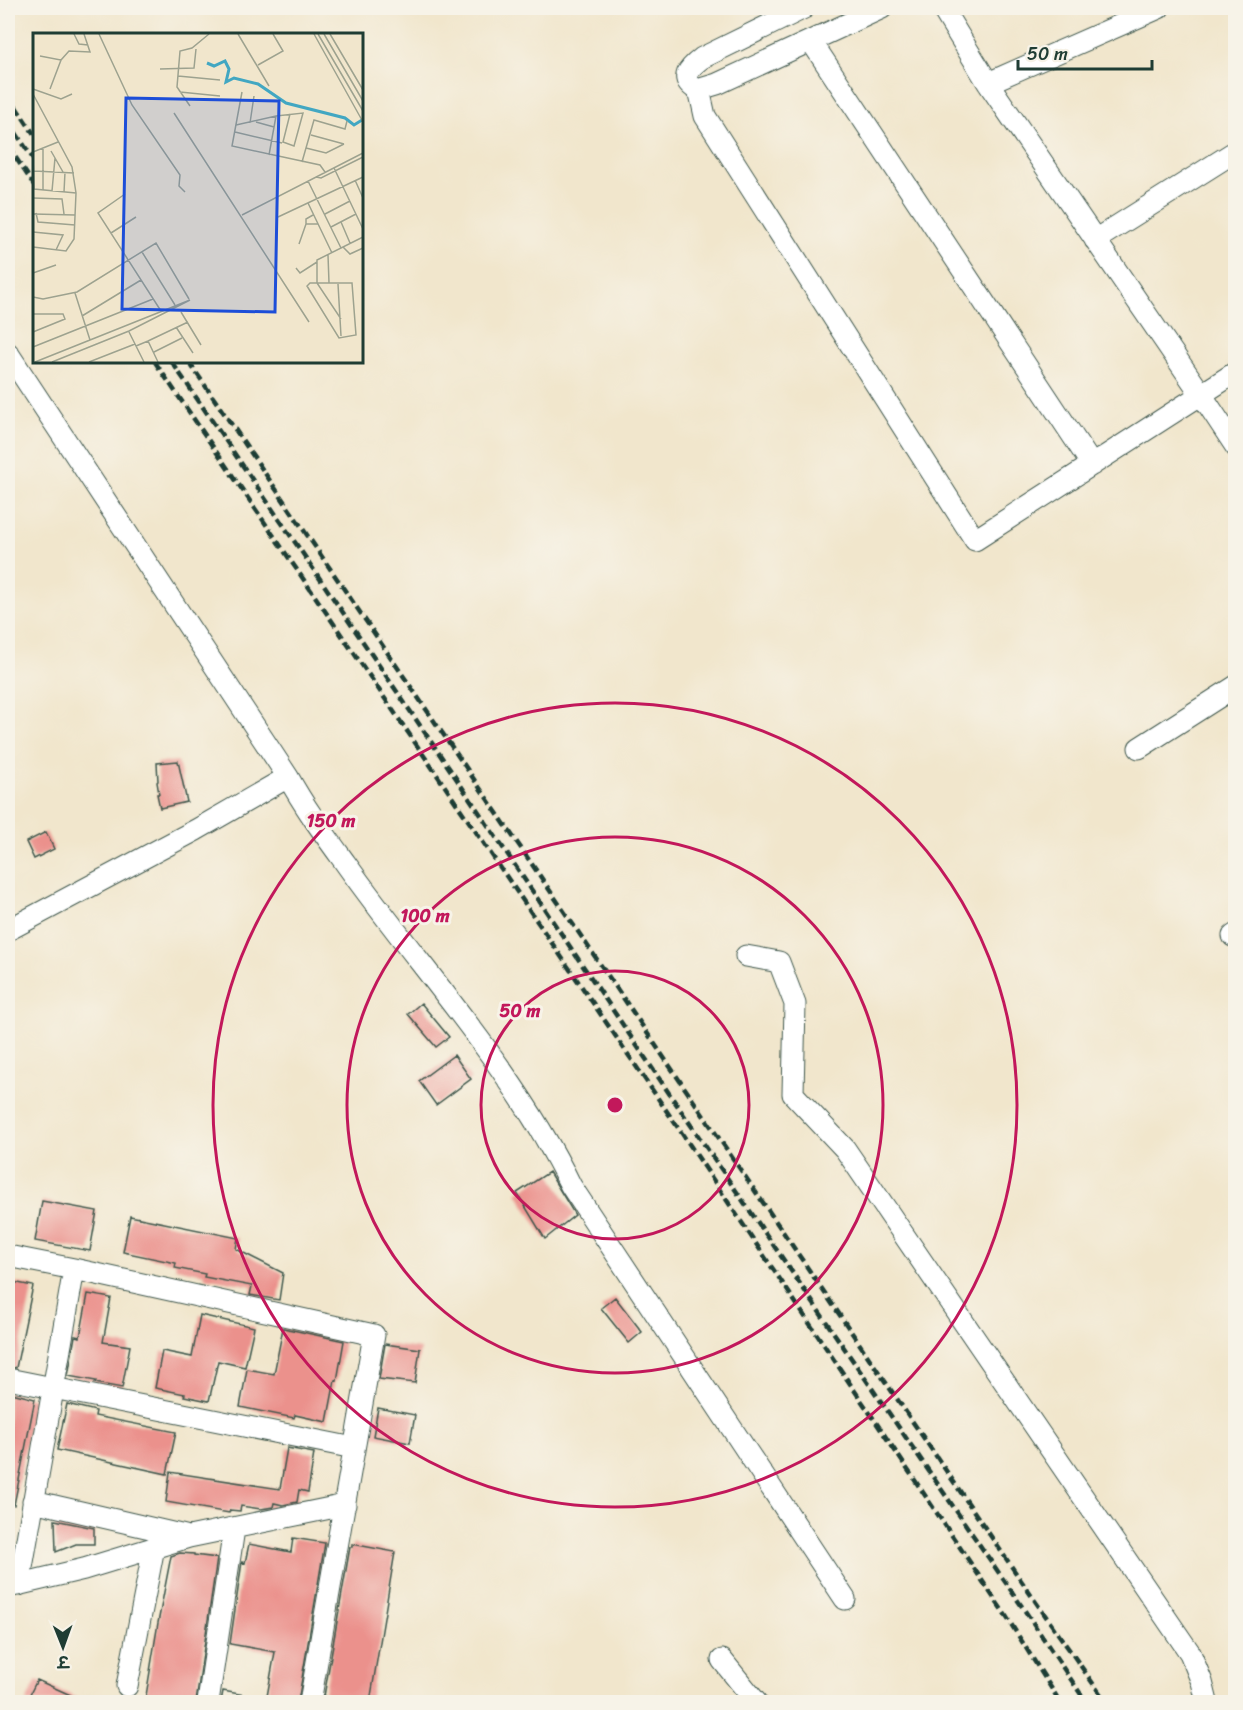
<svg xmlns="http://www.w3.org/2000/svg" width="1243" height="1710" viewBox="0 0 1243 1710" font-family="Sriracha,'Playpen Sans Deva',sans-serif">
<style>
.building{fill:#eb918c}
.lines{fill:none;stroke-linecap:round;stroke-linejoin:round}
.minor-casing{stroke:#3e564b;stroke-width:23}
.minor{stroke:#fff;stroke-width:21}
.rail{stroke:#1f3d34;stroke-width:4.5;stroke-dasharray:9 4.5;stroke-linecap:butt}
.ring{fill:none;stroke:#c2185b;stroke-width:3}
.inset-river{fill:none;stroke:#42a7c2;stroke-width:3}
.inset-road{fill:none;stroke:#9da28f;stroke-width:1.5}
.view{fill:#1d4ed8;fill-opacity:0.15;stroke:#1d4ed8;stroke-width:3}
.inset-edge{fill:none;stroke:#1f3d34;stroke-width:3}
.centre{fill:#c2185b;stroke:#f7f3e8;stroke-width:3}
.ring-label{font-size:18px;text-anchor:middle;font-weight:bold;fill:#c2185b;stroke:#f7f3e8;stroke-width:6;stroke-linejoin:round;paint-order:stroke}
</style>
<rect width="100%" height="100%" fill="#f7f3e8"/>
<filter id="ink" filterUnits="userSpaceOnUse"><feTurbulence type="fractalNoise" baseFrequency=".0167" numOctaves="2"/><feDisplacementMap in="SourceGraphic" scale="12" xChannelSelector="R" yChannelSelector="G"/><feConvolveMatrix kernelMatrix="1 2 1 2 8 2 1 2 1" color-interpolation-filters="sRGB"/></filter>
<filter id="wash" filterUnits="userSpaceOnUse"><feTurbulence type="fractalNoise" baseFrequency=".008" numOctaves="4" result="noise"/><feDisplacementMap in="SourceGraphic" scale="24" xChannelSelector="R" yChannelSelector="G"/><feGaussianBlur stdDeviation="1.35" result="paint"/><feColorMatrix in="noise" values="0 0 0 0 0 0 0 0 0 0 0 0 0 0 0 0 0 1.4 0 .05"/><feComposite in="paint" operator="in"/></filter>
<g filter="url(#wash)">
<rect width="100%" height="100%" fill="#f1e6cc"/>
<g id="blocks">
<path class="building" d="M178,761L187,802L160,808L157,794H159L157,782L158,781L157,763Z
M46,832L54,849L34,859L26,842Z
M421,1003L449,1037L436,1047L408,1014Z
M454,1055L471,1079L436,1105L419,1081Z
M549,1172L575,1215L545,1239L517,1193Z
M42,1201L97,1211L90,1251L35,1241Z
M130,1216L238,1238L236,1249L283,1273L279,1300L250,1295L252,1286L204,1277L205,1274L175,1268L176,1263L123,1252Z
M8,1281L33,1286L16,1368L8,1367Z
M88,1294L111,1298L103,1342L130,1346L122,1388L95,1383L96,1381L68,1376L75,1336L80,1337Z
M615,1297L642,1332L629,1343L601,1308Z
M200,1315L254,1327L245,1367L218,1361L209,1401L184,1396L185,1394L155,1388L162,1351L192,1357Z
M283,1328L344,1341L337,1381L335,1380L327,1422L295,1415L294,1418L240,1407L247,1369L274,1374Z
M385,1344L420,1349L415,1383L379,1379Z
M8,1392L35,1399L14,1505L8,1504Z
M67,1404L96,1411L95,1416L176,1432L167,1474L57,1450Z
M378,1408L415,1415L410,1443L373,1436Z
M287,1448L314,1453L308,1492L299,1490L297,1502L283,1505L274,1503L273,1507L261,1509L241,1506L240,1511L230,1510L229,1513L166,1502L170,1472L280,1489Z
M55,1520L94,1528V1544H76L56,1552Z
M293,1538L325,1543L298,1702H266L275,1652L230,1644L242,1562L245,1563L249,1544L291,1552Z
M352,1544L395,1552L370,1702H323L350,1547H352Z
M180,1553L194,1554V1555L217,1558L196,1702L167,1700V1702H145L158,1623L171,1556Z
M37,1680L86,1702H26Z
M223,1691L245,1695L244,1702H221Z"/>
</g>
</g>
<g filter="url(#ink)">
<use href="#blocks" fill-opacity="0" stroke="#3e564b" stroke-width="1.5"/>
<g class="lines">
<g class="minor-casing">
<path id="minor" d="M804,8L702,58C689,68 678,78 697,90L717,84L882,8
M942,8L988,83L1201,394L1236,447
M811,41L1092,465
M988,83L1159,8
M699,89L705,116L975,540L1236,372
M1095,240L1236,151
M8,353L288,777C305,808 325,835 346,864C422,971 513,1067 571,1186L845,1599
M1139,748L1236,686
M8,930L196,830L288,777
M1233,936L1236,934
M746,956L779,962L795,1004L793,1094L845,1149L1190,1653L1202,1682L1207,1702
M8,1256L74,1269L374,1335L310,1702
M8,1379L354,1448
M33,1501L185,1536
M19,1585L74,1269
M8,1587L84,1569L189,1537L345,1505
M722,1660L756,1702
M127,1686L154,1547
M208,1702L234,1529"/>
</g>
<use href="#minor" class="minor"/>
<path class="rail" d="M8,95L34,134
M8,121L34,160
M8,146L34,185
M155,362L681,1132L1006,1616L1060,1702
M172,362L462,787L675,1102L1021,1605L1086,1702
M189,362L1033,1598L1106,1702"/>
</g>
</g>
<g class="ring">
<circle cx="615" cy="1105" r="134"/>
<circle cx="615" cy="1105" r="268"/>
<circle cx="615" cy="1105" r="402"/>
</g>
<g transform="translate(33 33)">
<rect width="330" height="330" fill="#f1e6cc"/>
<path class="inset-river" d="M174,30L181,33L192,28L196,36L193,49L201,45L225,51L253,70L312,85L321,92L329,87"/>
<path class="inset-road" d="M41,1L46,11L55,12M66,1L99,72L147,142L146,153L152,159M205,1L236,53M281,1L330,89M285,1L330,78M291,1L330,68M297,1L330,57M7,23L28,27L17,56M28,27L36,18L57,19L51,1M225,32L250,18L240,1M127,36L161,35L163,16M145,43L187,47M0,56L28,66L39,61M147,59L187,63M209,59L199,113L287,132L292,139M0,61L39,134L43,160L41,206L33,218L0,214M157,73L144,54L147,18L159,15L176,1M141,80L276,289M223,89L241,94M217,90L221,63M203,92L243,83L270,80L261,113L250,109L257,81M202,99L249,110M278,102L311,111M10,115V158M273,115L293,120L311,111M18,118L30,139M0,119L25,109M0,122L1,156L43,160M236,122L243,83M269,129L281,87L312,96L314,88M301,135L330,196M1,138L41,140M283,144L288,145L330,124M322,147L330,165M275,148L308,215M19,158L22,125M31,159L32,139M92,161L65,180L128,278M0,165L29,166L31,181M275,170L299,220M3,180L5,189L42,192M0,181L42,182M292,181L317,168M209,182L330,120M280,182L273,186V191H285M245,184L330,144M308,189L317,210M298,194L323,181M0,199L30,202L23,217M78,200L103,184M266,211L273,191M310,214L317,221L330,215M109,219L142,272M295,222L296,250M263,235L267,240L284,229M0,240L23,232M277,250H319L323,302L306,305L274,253ZM305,251L308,303M42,260L57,307M0,264L10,266L44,259L123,210L156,266M148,279L168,312M0,281H30L32,286L0,299M49,283L108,247M308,286L284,250V227L330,204M143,294L160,320M96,299L111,329M115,308L155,289M103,313L115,308L125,329M0,314L120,266M121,319L149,305M2,329L157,267L96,298L19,329M56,329L102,311"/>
<path class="view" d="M93,65L246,68L242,279L89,276Z"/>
<rect width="330" height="330" class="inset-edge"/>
</g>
<circle cx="615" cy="1105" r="9" class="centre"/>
<g class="ring-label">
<text x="331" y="827">150 m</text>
<text x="425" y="922">100 m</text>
<text x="520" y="1017">50 m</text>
</g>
<rect width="1243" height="1710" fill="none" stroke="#f7f3e8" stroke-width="30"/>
<g transform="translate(63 1647) rotate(179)" stroke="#f7f3e8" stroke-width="4.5" paint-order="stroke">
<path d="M0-4.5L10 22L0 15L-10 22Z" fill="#1f3d34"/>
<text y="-9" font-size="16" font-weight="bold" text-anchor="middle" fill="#1f3d34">उ</text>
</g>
<path d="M1018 60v9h134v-9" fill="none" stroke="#1f3d34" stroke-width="3"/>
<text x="1027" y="60" font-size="18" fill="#1f3d34" stroke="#f7f3e8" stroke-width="4.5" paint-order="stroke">50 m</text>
</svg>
